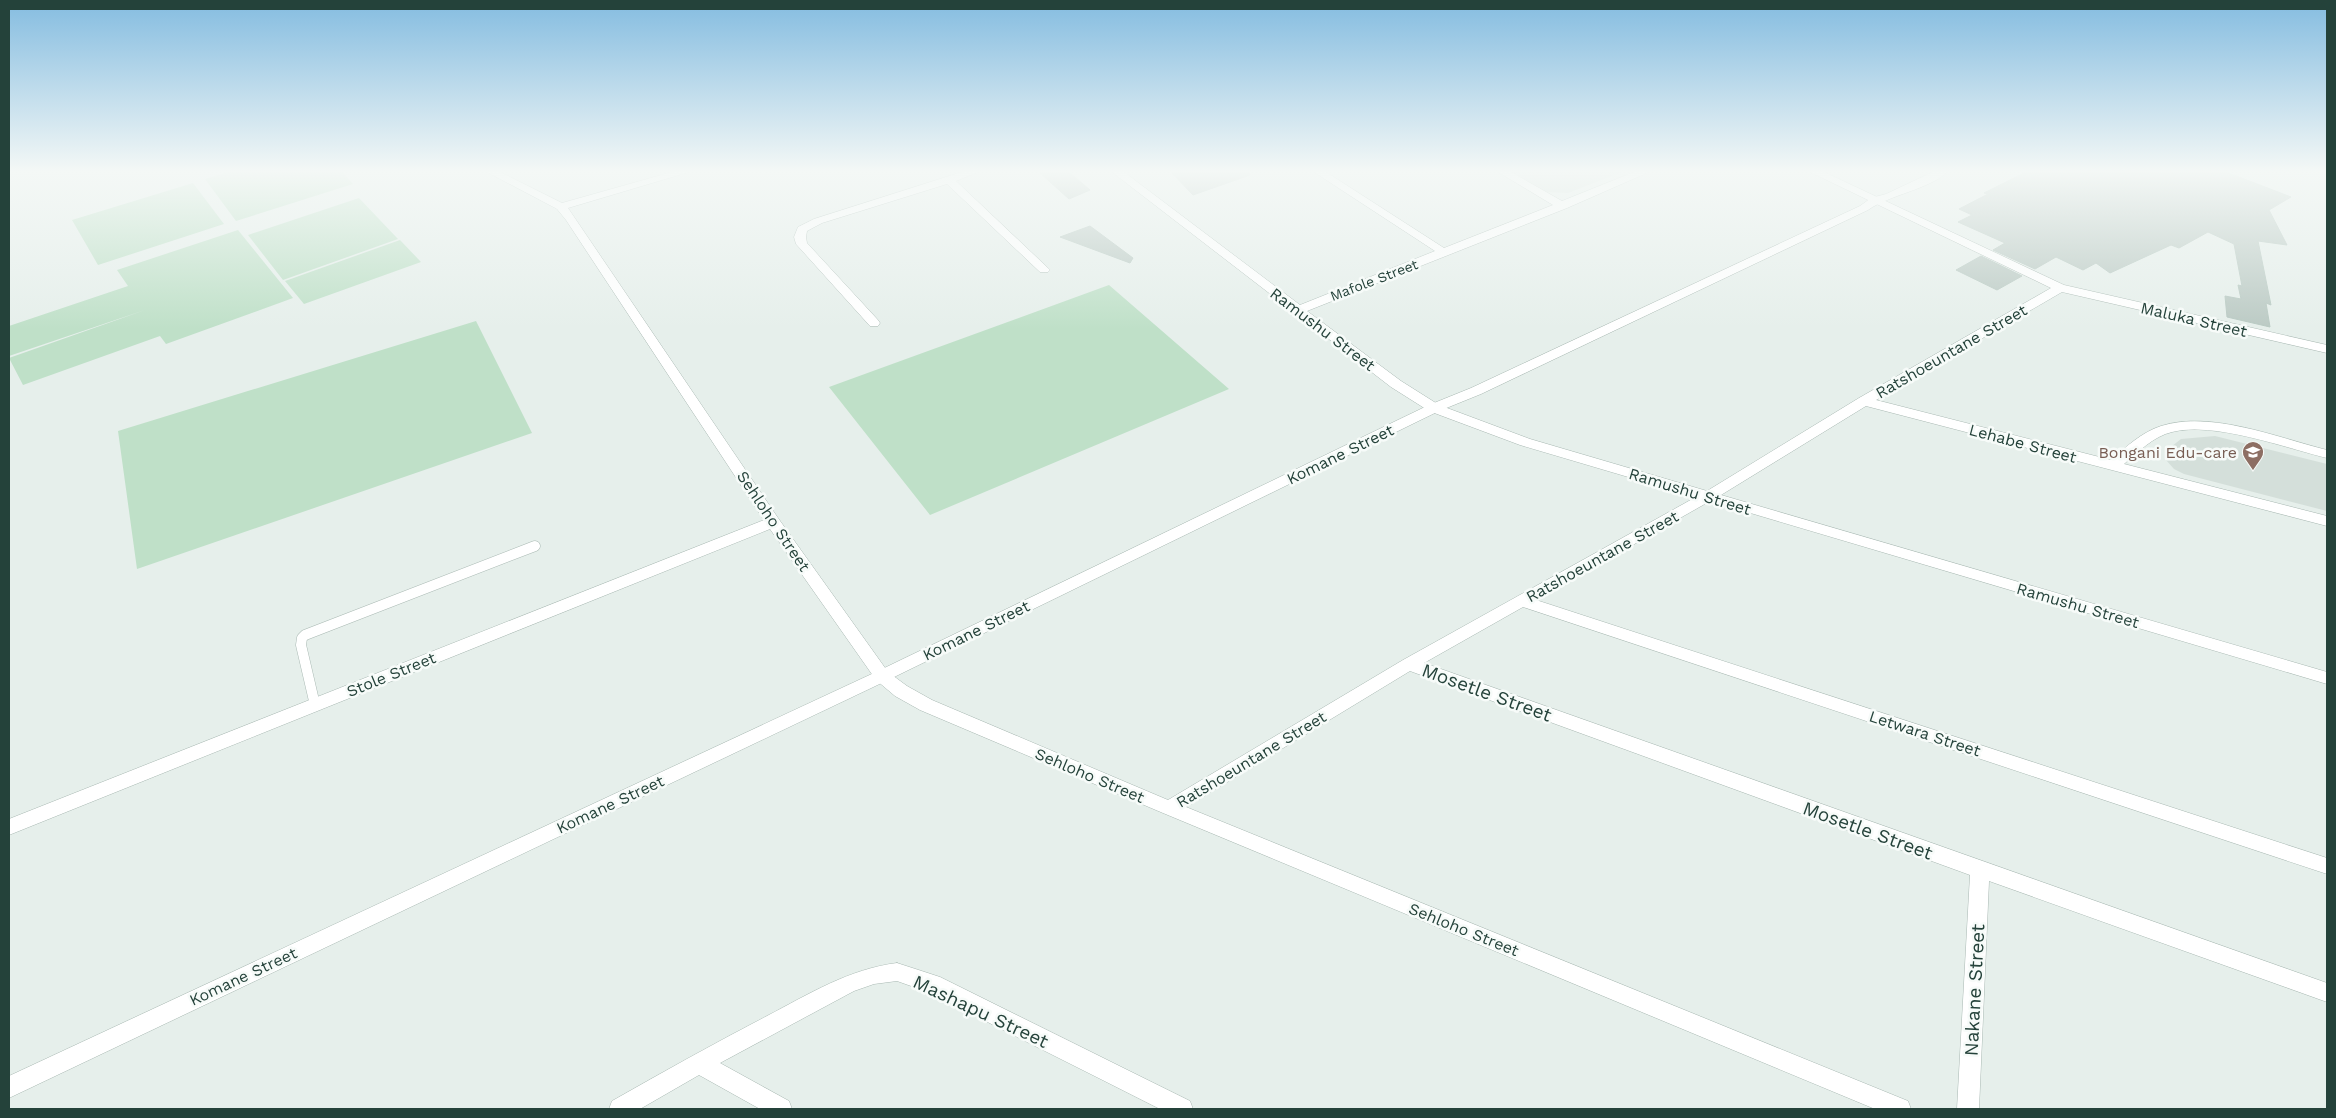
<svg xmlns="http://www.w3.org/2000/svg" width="2336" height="1118" viewBox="0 0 2336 1118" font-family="'Work Sans',sans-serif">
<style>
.built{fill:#d4dfda}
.green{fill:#bfe0c8}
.building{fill:#bbcac4;stroke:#b8c9c2}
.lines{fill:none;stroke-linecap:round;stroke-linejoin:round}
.service-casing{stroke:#a8b8b2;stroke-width:11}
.minor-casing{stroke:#a8b8b2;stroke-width:1}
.tertiary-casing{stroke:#a8b8b2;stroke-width:1}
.service{stroke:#fff;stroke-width:10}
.minor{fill:#fff;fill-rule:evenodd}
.tertiary{fill:#fff;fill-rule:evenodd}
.labels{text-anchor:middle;stroke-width:5;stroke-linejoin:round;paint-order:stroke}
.far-street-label{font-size:14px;fill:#24423a;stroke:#f7fbf9}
.street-label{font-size:16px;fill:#24423a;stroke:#f7fbf9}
.education-label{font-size:16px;fill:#785e54;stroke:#f7fbf9;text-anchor:end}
.near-street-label{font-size:19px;fill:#24423a;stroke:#f7fbf9}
</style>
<rect width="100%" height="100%" fill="#e6efeb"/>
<path class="built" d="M1512,172H1622L1568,193L1547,192Z
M2215,436L2327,464V511L2184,474L2174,469L2166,460L2167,450L2181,439Z"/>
<path class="green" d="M228,172H342L353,184L236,221L205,179Z
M193,183L224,224L98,265L72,220Z
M359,198L398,239L283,280L248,235Z
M238,230L293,298L166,344L160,336L23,385L9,358L145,310L9,356V326L128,286L117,270Z
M400,240L421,262L304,304L285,281Z
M1109,285L1229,389L930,515L829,387Z
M476,321L532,433L137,569L118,431Z"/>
<path class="building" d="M1039,172H1069L1090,190L1069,199Z
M1171,172H1249L1250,175L1193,195Z
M2026,172H2226L2291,197L2269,210L2287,245L2258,241L2271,305L2266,303L2270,327L2227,317L2225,296L2241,299L2238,285L2242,286L2234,244L2208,232L2179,248L2171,245L2110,273L2096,263L2083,270L2056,257L2035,269L1993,250L2005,243L1958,222L1972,215L1959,209L1988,194L1984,193Z
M1090,226L1133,258L1130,263L1060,237Z
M1981,256L2022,276L1997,290L1956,270Z"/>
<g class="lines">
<g class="service-casing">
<path id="service" d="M315,705L301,645L302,638L305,635L535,546"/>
</g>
<g class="minor-casing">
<path id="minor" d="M487,172H500L562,203L672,172H689L568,208L778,518L888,672L907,686L932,700L1168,800L1403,660L1696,497L1520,445L1429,411L1391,387L1112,172H1124L1300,305L1435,251L1314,172H1326L1444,248L1553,205L1498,172H1511L1562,201L1634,172H1649L1567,208L1307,311L1401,381L1439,405L1530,439L1707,491L1859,398L2051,288L1810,172H1824L2064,285L2327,345V353L2062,292L1876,400L2111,460C2126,447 2142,432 2161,426C2210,410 2279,438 2327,450V458C2286,448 2213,421 2172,432C2154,436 2138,452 2124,464L2327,516V526L1866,406L1721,495L2327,672V684L1710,501L1536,600L2327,858V874L1523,607L1424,663L2327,983V1002L1989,881L1979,1109H1957L1970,875L1410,671L1186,807L1908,1101L1911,1109H1875L1163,813L920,710L895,696L876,680L770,529L9,835V819L764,520L566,220L557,209Z
M962,172H978L956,181L1048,268L1050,270L1048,272H1040L947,184L822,223L807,231L806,237L807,243L878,320L880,323L878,326H870L796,244L794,237L798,227L814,219Z
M897,963L940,977L1190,1101L1193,1109H1160L928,992L897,981L874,984L854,991L720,1063L789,1101L792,1109H760L699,1075L640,1109H609L612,1101C663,1072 715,1043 767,1016C809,994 849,969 897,963Z"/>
</g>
<g class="tertiary-casing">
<path id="tertiary" d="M1933,172H1947C1930,189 1889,195 1868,210L1481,394L1439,411L888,680L9,1098V1076L876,672L1429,405L1471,388L1860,206L1871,198L1886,194Z"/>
</g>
<use href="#service" class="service"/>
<use href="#minor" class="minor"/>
<use href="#tertiary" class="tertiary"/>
</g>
<linearGradient id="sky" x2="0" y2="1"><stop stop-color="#84bce0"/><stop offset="0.52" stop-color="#f4f8f6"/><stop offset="1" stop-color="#f4f8f6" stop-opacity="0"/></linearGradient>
<rect width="2336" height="329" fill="url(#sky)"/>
<defs>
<g id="school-pin" transform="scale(1.125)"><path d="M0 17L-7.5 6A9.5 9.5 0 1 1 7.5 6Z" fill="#8d6e63" stroke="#f7fbf9"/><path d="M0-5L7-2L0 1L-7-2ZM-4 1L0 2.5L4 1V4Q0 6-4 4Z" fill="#fff"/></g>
</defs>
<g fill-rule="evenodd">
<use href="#school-pin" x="2253" y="452"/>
</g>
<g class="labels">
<g class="far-street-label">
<text transform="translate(1374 280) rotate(-21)" y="5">Mafole Street</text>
</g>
<g class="street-label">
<text transform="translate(2194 319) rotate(13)" y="6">Maluka Street</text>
<text transform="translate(1323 329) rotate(37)" y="6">Ramushu Street</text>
<text transform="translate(1951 351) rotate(-30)" y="6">Ratshoeuntane Street</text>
<text transform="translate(2023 443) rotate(15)" y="6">Lehabe Street</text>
<text transform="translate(1340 454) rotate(-26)" y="6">Komane Street</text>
<text transform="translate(1690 491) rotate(17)" y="6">Ramushu Street</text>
<text transform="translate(774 521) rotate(56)" y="6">Sehloho Street</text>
<text transform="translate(1602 556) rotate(-29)" y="6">Ratshoeuntane Street</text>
<text transform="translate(2078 605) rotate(16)" y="6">Ramushu Street</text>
<text transform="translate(976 630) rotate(-26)" y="6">Komane Street</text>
<text transform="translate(391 674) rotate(-22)" y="6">Stole Street</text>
<text transform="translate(1925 733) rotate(18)" y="6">Letwara Street</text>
<text transform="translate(1251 759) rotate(-31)" y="6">Ratshoeuntane Street</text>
<text transform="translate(1090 775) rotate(23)" y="6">Sehloho Street</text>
<text transform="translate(610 804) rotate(-25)" y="6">Komane Street</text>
<text transform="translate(1464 929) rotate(22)" y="6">Sehloho Street</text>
<text transform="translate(243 976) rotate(-25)" y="6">Komane Street</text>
</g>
<g class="education-label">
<text x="2237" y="458">Bongani Edu-care</text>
</g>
<g class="near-street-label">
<text transform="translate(1487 692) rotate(20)" y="7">Mosetle Street</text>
<text transform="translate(1868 830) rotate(20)" y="7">Mosetle Street</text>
<text transform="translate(1974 990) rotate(-87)" y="7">Nakane Street</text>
<text transform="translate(981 1011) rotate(25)" y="7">Mashapu Street</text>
</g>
</g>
<rect width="2336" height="1118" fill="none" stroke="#24423a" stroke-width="20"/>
</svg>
